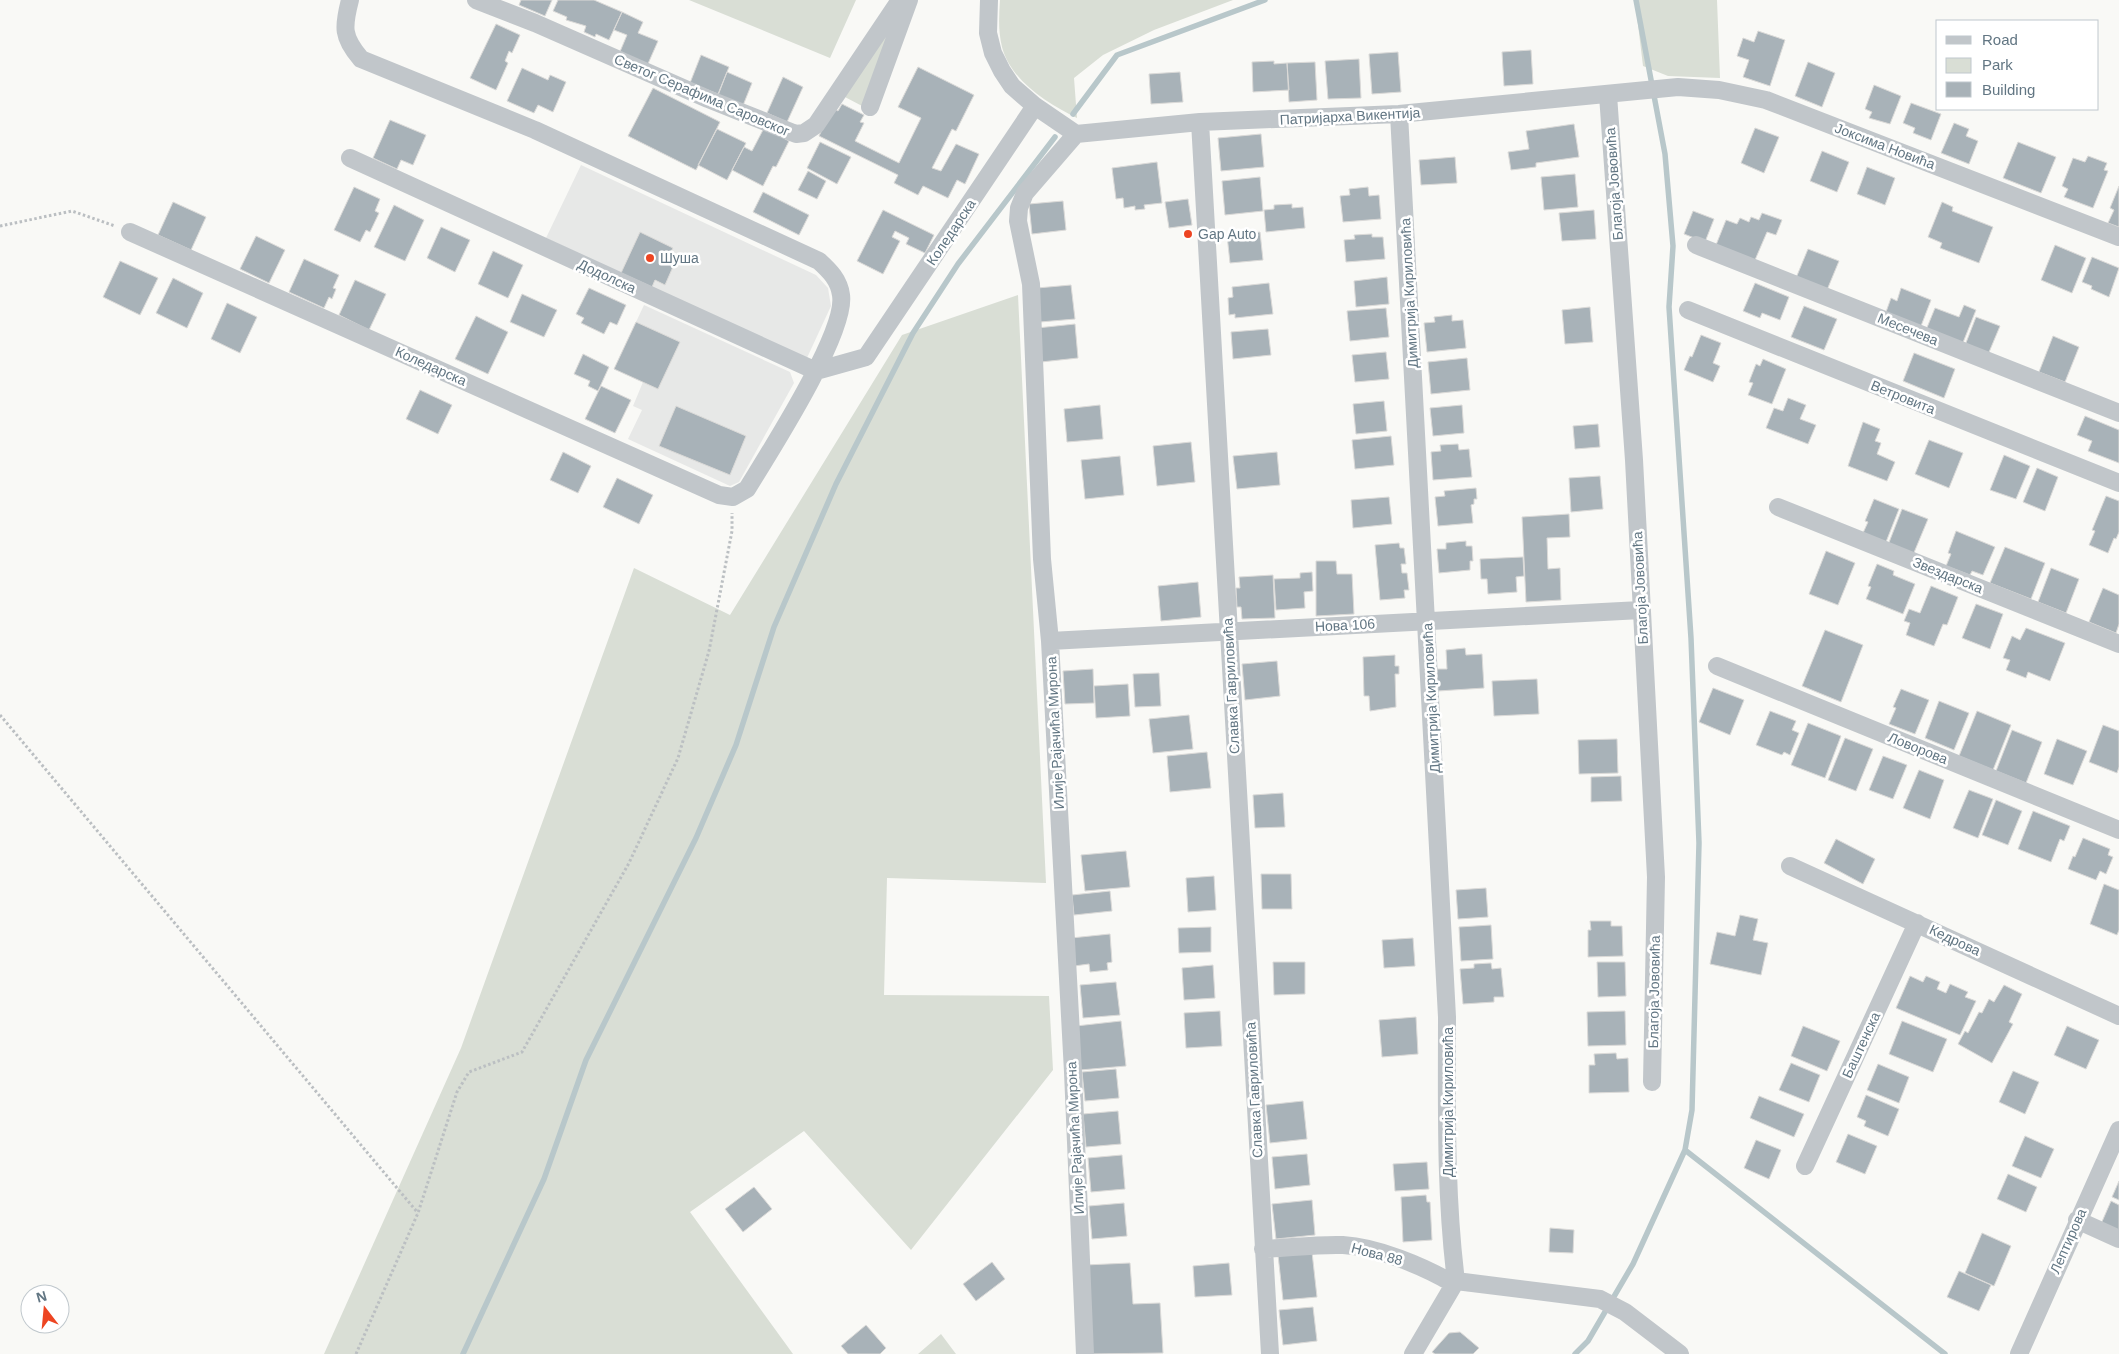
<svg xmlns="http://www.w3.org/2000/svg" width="2119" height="1354" viewBox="0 0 2119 1354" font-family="Arial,sans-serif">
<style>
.built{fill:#e7e8e7}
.green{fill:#d9ded5}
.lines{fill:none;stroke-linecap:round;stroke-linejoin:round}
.stream{stroke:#b8c7ca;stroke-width:5.5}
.building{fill:#a8b2b8;stroke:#dbdad8}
.path{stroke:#bbbfc2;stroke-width:3;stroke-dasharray:2.5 2.5;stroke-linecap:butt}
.minor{stroke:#c1c6ca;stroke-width:18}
.poi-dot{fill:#ed4522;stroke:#fff;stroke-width:2}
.labels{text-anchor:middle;stroke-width:5;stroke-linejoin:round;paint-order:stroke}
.street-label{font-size:14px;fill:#627683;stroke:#fff}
.poi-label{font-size:14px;fill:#627683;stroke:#fff;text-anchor:start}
</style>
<rect width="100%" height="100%" fill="#f9f9f6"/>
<path class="built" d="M581,165L816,275L828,288L831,306L806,360L546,238Z
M644,305L790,372L794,383L739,482L730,486L628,439L642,410L633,406L643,382L614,369Z"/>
<path class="green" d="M689,0H856L830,58Z
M1000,0H1233L1154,30L1103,55L1074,78L1077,118C1048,104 1011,81 1002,47C998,31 999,16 1000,0Z
M1635,0H1717L1720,78L1668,76L1643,66Z
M904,3L864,107L843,96Z
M1018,295L1046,883L887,878L884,995L1049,996L1053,1070L911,1250L804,1131L690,1212L793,1354H324L461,1048L634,568L730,615L902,335Z
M941,1334L956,1354H918Z"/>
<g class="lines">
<path class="stream" d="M1073,114L1117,55L1265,0
M1685,1150L1945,1354
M463,1354L544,1179L586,1060L696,838L736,745L774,627L836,484L913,333L958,264L1055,137
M1575,1354L1588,1341L1633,1264L1685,1150L1692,1110L1699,843L1691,638L1669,307L1673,246L1665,154L1636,0"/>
</g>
<path class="building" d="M521,0H552L545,16L519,5Z
M558,0H594L622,12L609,40L596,34L595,37L584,32L586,26L566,20L567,17L553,11Z
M622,12L643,22L638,33L658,41L647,66L619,54L627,35L614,30Z
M496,24L520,35L512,53L509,51L505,61L508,63L496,90L470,78Z
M1758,31L1785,40L1770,86L1743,77L1749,60L1737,56L1743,38L1754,42Z
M1531,50L1533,84L1504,86L1502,52Z
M1398,52L1401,92L1372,94L1369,54Z
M701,55L729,67L718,94L690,83Z
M1359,59L1361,98L1328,99L1325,61Z
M1274,61V64L1287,63L1289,90L1253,92L1252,62Z
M1315,62L1317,100L1289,102L1287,63Z
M1808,62L1835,73L1822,107L1795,96Z
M918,67L974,95L956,131L952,129L932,168L941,171L956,144L979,154L965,184L957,180L948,198L923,186L918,195L894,183L898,175L819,136L833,108L838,111L842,104L864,115L860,122L864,123L855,141L899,163L921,118L898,107Z
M522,68L548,80L550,75L566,82L553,112L538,105L534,113L507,101Z
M727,72L752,83L742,108L717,98Z
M1180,72L1183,102L1151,104L1149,74Z
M783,77L803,87L787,122L767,113Z
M1874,85L1901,96L1890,124L1869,118L1872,112L1865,109Z
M653,88L720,122L696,170L628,136Z
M1911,103L1941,114L1931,140L1913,133L1915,128L1903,123Z
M390,120L426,135L413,165L401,160L397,169L373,158Z
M1954,123L1969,129L1966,136L1978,141L1969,164L1941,153Z
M1574,124L1579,157L1536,163V167L1511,170L1508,152L1529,149L1526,131Z
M764,128L789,141L776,167L773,166L763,186L732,170L744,147L752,151Z
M1755,128L1779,137L1764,173L1741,163Z
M717,129L746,143L727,180L698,165Z
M1261,134L1264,167L1221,171L1218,138Z
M820,142L851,157L837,184L807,168Z
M2018,142L2056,157L2041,193L2003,178Z
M1822,151L1849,162L1837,192L1810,181Z
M2088,156L2107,163L2104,170L2108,171L2093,208L2064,197L2068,189L2062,186L2073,158L2085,162Z
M1455,157L1457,183L1421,185L1419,160Z
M1157,162L1162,203L1144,205L1145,209L1135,210V206L1124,208L1123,198L1116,199L1112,168Z
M1867,167L1895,178L1885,205L1857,194Z
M808,171L826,181L817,199L798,190Z
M1575,174L1578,207L1544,210L1541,177Z
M1260,177L1263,211L1225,215L1222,181Z
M2119,186V227L2108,223L2114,210L2110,208Z
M354,187L380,199L375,211L379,213L370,232L366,230L360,242L334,230Z
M1368,187L1369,196L1379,195L1381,219L1343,222L1340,196L1350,195L1349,189Z
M763,192L809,215L799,235L753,212Z
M1188,199L1192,225L1169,228L1165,202Z
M1063,201L1066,230L1032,234L1029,204Z
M173,202L206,217L191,250L158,235Z
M1942,202L1953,207L1952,211L1993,227L1979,263L1940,248L1942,243L1928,237Z
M1292,204V208L1303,207L1305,228L1266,232L1264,210L1274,209V205Z
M394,205L424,220L405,261L374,247Z
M883,210L934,235L925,253L906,244L909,238L895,231L892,237L900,241L883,274L857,261Z
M1594,210L1596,239L1562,241L1559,213Z
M1693,211L1714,219L1705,242L1684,234Z
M1762,213L1782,220L1776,235L1767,232L1755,260L1716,245L1726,220L1737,224L1740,218L1749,222L1751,217L1759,220Z
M441,227L470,240L455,272L427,258Z
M640,232L673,248L668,257L676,260L665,285L655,280L652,287L621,273Z
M1260,232L1263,260L1230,263L1227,235Z
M1372,234V237H1383L1385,259L1346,262L1344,240L1355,239L1354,235Z
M256,236L285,250L269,283L240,269Z
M2055,245L2086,258L2072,293L2041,280Z
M1808,249L1839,261L1827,290L1796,278Z
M493,251L523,265L508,298L478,284Z
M2092,257L2119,268L2109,297L2091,289L2092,286L2082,282Z
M304,259L339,275L333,288L336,289L332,299L329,297L324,308L289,292Z
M120,261L158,278L140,315L103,297Z
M1387,277L1389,304L1356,307L1354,281Z
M173,278L203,293L187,328L156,313Z
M355,280L386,294L369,330L339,315Z
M1269,283L1273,314L1235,318V314L1229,315L1228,298L1233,297L1232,287Z
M1755,283L1789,297L1780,320L1762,313L1760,318L1743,311Z
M1071,285L1075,319L1040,322L1037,288Z
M589,288L626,305L617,325L610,322L604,334L581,323L584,318L576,314Z
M1901,288L1931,300L1921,326L1886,312L1891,298L1897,301Z
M522,294L557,310L544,337L510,322Z
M227,303L257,317L240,353L211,339Z
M1964,305L1976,310L1962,345L1926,330L1935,308L1959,317Z
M1804,306L1837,319L1824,350L1791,337Z
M1590,307L1593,342L1565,344L1562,310Z
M1386,308L1389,337L1350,341L1347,311Z
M1452,315V321L1463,320L1466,348L1427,352L1424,323L1435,322L1434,317Z
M476,316L508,332L488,374L455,359Z
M1976,317L2000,326L1987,357L1964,348Z
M636,322L680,342L658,389L614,369Z
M1075,324L1078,358L1041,362L1037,328Z
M1268,329L1271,355L1233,359L1231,332Z
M1701,335L1721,343L1713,363L1720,366L1713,382L1684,370L1690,356L1692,357Z
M2053,336L2079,347L2065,382L2039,372Z
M1386,352L1389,379L1355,382L1352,355Z
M1914,353L1955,369L1944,398L1903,381Z
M583,354L609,367L598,391L588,386L590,381L574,374Z
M1467,358L1470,390L1431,394L1428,362Z
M1763,359L1786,369L1772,404L1748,395L1753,383L1749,382L1756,364L1760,366Z
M601,386L631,400L615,433L585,419Z
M420,390L452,405L438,434L406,419Z
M1788,398L1806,405L1800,419L1816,425L1808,444L1766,428L1774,408L1783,411Z
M1384,401L1387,431L1356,434L1353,404Z
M1100,405L1103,439L1067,442L1064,409Z
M1462,405L1464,433L1433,436L1430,408Z
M676,406L746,436L730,475L659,446Z
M2085,416L2119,430V463L2088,451L2092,441L2077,435Z
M1863,422L1880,429L1875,441L1881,443L1877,454L1895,462L1887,481L1848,466Z
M1598,424L1600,447L1575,449L1573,426Z
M1391,436L1394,465L1355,469L1352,440Z
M1929,440L1963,453L1949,488L1915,474Z
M1191,442L1195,482L1157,486L1153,446Z
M1458,444L1459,450L1469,449L1472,477L1433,480L1431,452L1441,451L1440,445Z
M563,452L591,466L578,493L550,480Z
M1277,452L1280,485L1237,489L1233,456Z
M2004,455L2030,466L2016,499L1990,490Z
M1120,456L1124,495L1085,499L1081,460Z
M2037,468L2058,477L2045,511L2023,502Z
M1600,476L1603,509L1571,512L1569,478Z
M617,478L653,495L639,524L603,507Z
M1476,488L1477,499H1474V504L1471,505L1473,523L1438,526L1435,497L1445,496L1444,491Z
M2106,496L2119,501V532L2116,539L2114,538L2108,553L2089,545L2095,531L2092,530Z
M1389,497L1392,524L1353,528L1351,500Z
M1874,499L1899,509L1886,542L1863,533L1868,522L1865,521Z
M1902,509L1928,519L1913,555L1888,545Z
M1569,514L1570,537L1547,538L1548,569L1560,568L1561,600L1526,602L1522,517Z
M1956,531L1995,547L1983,575L1972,571L1970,575L1946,566L1951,554L1948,553Z
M1466,541V546H1472L1473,561H1470V570L1439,573L1437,549H1446V543Z
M1399,543L1400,548H1404L1406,564H1401L1402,573H1407L1409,590H1404L1405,598L1380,600L1375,545Z
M2005,547L2045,563L2031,599L1990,583Z
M1826,551L1855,563L1838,605L1809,594Z
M1523,557L1524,576L1516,577L1517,592L1488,594L1487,579H1481L1480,559Z
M1316,561H1336L1337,574H1352L1354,614L1316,616Z
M1877,564L1894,571L1893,575L1915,584L1903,614L1866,599L1871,587L1868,586Z
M2051,568L2079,579L2066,613L2038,602Z
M1312,572L1313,591L1304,592L1305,608L1276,610L1274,579L1300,578V573Z
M1273,575L1275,618L1242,619L1241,607H1237L1236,588H1240L1239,577Z
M1198,582L1201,617L1161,621L1158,586Z
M1931,586L1958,597L1947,625L1943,624L1934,646L1906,635L1910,623L1904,621L1909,609L1920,613Z
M2103,588L2119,595V624L2116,633L2089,622Z
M1976,604L2003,614L1990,649L1962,638Z
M2026,628L2065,643L2050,681L2028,672L2026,678L2006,670L2010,660L2003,658L2012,636L2020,640Z
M1825,630L1863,645L1841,702L1802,686Z
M1465,648L1466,655L1482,654L1484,688L1438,691L1437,669H1447L1446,650Z
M1395,655V666H1399V674H1395L1396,707L1370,711L1369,696H1364L1363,657Z
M1277,661L1280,696L1245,700L1242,664Z
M1093,669L1094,703L1065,704L1063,671Z
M1159,673L1161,706L1135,707L1133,674Z
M1537,679L1539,714L1494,716L1492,681Z
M1128,684L1130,716L1096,718L1094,686Z
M1713,688L1744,700L1730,735L1699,722Z
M1901,689L1929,700L1915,734L1889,724L1896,708L1893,707Z
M1939,701L1969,713L1954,750L1925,738Z
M1770,711L1796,721L1792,730L1799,733L1790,755L1784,752L1782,755L1756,745Z
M1977,711L2011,725L1993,770L1959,756Z
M1189,715L1193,749L1153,753L1149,719Z
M1808,723L1841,736L1825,778L1791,765Z
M2103,725L2119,731V767L2117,773L2089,762Z
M2012,730L2042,742L2026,783L1996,771Z
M1845,738L1873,749L1856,791L1828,780Z
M1617,739L1618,773L1579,774L1578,740Z
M2057,739L2087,751L2073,785L2044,774Z
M1207,752L1211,788L1170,792L1167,756Z
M1883,756L1907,765L1893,799L1869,790Z
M1919,770L1944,780L1930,819L1903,808Z
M1621,776L1622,801L1591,802V777Z
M1969,790L1993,799L1978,838L1953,828Z
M1283,793L1285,827L1255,828L1253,795Z
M1996,800L2022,811L2008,845L1982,835Z
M2033,811L2070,826L2064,841L2060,839L2051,862L2018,849Z
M2083,838L2110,849L2108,855L2113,857L2106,874L2100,871L2096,880L2068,869L2073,856L2075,857Z
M1836,839L1875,859L1863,884L1824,863Z
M1126,851L1130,887L1085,891L1081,855Z
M1261,874H1291L1292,909H1262Z
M1214,876L1216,910L1188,912L1186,878Z
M2104,884L2119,890V930L2117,935L2090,924Z
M1486,888L1488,917L1458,919L1456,890Z
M1110,891L1112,911L1074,915L1072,895Z
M1740,915L1758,919L1753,940L1768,943L1761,975L1710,964L1717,932L1735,936Z
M1590,921H1611V926H1622L1623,956L1588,957V930H1591Z
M1491,925L1493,959L1461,961L1459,927Z
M1211,927V952L1179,953L1178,928Z
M1110,934L1112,962L1107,963L1108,970L1090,972L1089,964L1074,966L1071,938Z
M1413,938L1415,966L1384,968L1382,940Z
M1273,962H1305V994L1274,995Z
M1597,962H1625L1626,996L1598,997Z
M1491,963L1492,969L1501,968L1504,997H1494V1002L1463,1004L1460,969L1474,968V964Z
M1213,965L1215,998L1184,1000L1182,968Z
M1910,976L1923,982L1926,976L1940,982L1937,989L1946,993L1950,984L1968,992L1965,997L1976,1001L1960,1035L1896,1008Z
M1116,982L1120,1015L1083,1018L1080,985Z
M2004,985L2022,994L2009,1022L2013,1024L1992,1063L1958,1044L1965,1031L1968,1033L1979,1012L1982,1013L1989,999L1994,1002Z
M1220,1011L1222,1046L1186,1048L1184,1013Z
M1625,1011L1626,1045L1588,1046L1587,1012Z
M1416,1017L1418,1054L1382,1057L1379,1020Z
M1121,1021L1126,1066L1080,1070L1076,1026Z
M1902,1021L1947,1039L1933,1072L1889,1054Z
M1803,1026L1840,1041L1827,1071L1791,1056Z
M2067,1026L2099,1040L2086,1069L2054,1055Z
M1616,1053L1617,1059L1628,1058L1629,1092L1589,1093V1065H1595L1594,1054Z
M1791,1063L1820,1075L1809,1102L1779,1090Z
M1878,1064L1909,1077L1899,1103L1867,1090Z
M1116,1069L1119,1098L1085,1101L1082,1072Z
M2013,1071L2039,1082L2025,1114L1999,1102Z
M1866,1095L1899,1109L1888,1136L1864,1126L1866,1121L1857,1117Z
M1759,1096L1804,1114L1794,1137L1750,1118Z
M1303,1101L1307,1139L1270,1143L1266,1105Z
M1118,1111L1121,1144L1086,1147L1083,1114Z
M1848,1134L1877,1146L1865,1174L1836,1162Z
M2025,1136L2054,1149L2041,1178L2012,1166Z
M1756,1140L1781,1150L1769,1179L1744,1168Z
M1307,1154L1310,1185L1275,1189L1272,1157Z
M1122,1155L1125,1189L1091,1192L1088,1158Z
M1427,1162L1429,1189L1395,1191L1393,1164Z
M2008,1174L2037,1187L2026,1212L1997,1199Z
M2119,1181V1200L2112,1197Z
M754,1187L772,1209L743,1232L725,1209Z
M1426,1195L1427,1202H1430L1432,1240L1403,1242L1401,1197Z
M1312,1200L1315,1235L1276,1239L1272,1204Z
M2111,1201L2119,1205V1231L2101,1224Z
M1124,1203L1127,1236L1092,1239L1089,1206Z
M1550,1228L1574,1230L1573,1253L1549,1252Z
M1982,1233L2011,1246L1994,1286L1965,1273Z
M1312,1252L1317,1297L1283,1300L1278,1255Z
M992,1262L1005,1279L976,1301L963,1284Z
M1130,1263L1133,1304L1160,1303L1163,1353L1090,1354L1085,1265Z
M1229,1263L1232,1295L1195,1297L1193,1266Z
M1959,1271L1991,1285L1979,1311L1947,1297Z
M1313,1307L1317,1341L1283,1345L1279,1310Z
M866,1325L886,1348L880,1354H848L841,1346Z
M1460,1332L1479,1348L1473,1354H1435L1432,1352L1449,1333Z"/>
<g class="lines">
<path class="path" d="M0,226L72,211L115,226
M0,715L418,1213
M356,1354L418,1213L457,1092L469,1072L522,1052L629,863L678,758L709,651L732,531V513"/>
<path class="minor" d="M476,0L535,23L708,99L796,134L804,133L816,125L900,0
M989,0L988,33L993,53L1002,71L1012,86L1035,106L1076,134L1200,122L1399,114L1678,87L1719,90L1766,100L2119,237
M1608,95L1634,460L1656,877L1652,1082
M870,107L909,0
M1399,114L1447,1017C1447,1106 1445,1193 1456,1281
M1200,122L1270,1354
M1076,134L1025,193L1019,208L1018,221L1031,284L1042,559L1050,641L1073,1072L1085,1354
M350,158L816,371L866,357
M130,232L719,495L733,497L747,489C769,453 847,332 841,295C839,280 830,271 819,261L535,130L361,59C342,37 343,27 350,0
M1696,245L2119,413
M1688,310L2119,483
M866,357L1035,106
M1778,507L2119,644
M1050,641L1641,610
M1717,666L2119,830
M1790,866L2119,1016
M1805,1166L1917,923
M2077,1220L2119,1239
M1263,1249C1289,1248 1317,1244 1343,1245C1377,1247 1423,1266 1452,1283L1456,1281L1600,1299L1625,1312L1680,1354
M1413,1354L1456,1281
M2019,1354L2119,1130"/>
</g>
<g class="poi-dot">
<circle cx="1188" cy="234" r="5"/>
<circle cx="650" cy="258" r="5"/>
</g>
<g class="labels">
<g class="street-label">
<text transform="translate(702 95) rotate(23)" y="5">Светог Серафима Саровског</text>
<text transform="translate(1350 116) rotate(-3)" y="5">Патријарха Викентија</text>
<text transform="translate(1885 146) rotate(21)" y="5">Јоксима Новића</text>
<text transform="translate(1614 184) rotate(-94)" y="5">Благоја Јововића</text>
<text transform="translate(951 232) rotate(-56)" y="5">Коледарска</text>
<text transform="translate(607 276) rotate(25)" y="5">Додолска</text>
<text transform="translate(1409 293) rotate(-93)" y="5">Димитрија Кириловића</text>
<text transform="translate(1908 329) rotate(22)" y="5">Месечева</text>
<text transform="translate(431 366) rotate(24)" y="5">Коледарска</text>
<text transform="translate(1903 397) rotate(22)" y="5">Ветровита</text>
<text transform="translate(1948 575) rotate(22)" y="5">Звездарска</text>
<text transform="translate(1640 588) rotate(-93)" y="5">Благоја Јововића</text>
<text transform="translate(1345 625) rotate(-3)" y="5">Нова 106</text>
<text transform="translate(1231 686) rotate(-93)" y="5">Славка Гавриловића</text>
<text transform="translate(1431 698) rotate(-93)" y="5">Димитрија Кириловића</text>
<text transform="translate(1055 733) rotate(-93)" y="5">Илије Рајачића Мирона</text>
<text transform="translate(1918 748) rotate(22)" y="5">Ловорова</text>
<text transform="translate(1955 940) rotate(25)" y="5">Кедрова</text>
<text transform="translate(1654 992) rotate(-89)" y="5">Благоја Јововића</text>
<text transform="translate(1861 1045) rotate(-65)" y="5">Баштенска</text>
<text transform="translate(1254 1090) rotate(-93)" y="5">Славка Гавриловића</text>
<text transform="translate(1448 1102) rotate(-90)" y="5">Димитрија Кириловића</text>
<text transform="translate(1075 1138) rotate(-93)" y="5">Илије Рајачића Мирона</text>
<text transform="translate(2068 1241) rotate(-66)" y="5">Лептирова</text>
<text transform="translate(1377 1254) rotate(15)" y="5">Нова 88</text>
</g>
<g class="poi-label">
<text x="1198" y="239">Gap Auto</text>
<text x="660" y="263">Шуша</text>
</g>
</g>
<rect x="1936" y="20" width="162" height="90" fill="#ffffff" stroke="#c0c8cd"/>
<rect x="1946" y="36" width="25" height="8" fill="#c1c6ca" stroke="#c0c8cd"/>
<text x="1982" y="45" font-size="15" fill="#627683">Road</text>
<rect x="1946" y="58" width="25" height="15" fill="#d9ded5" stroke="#c0c8cd"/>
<text x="1982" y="70" font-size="15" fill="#627683">Park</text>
<rect x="1946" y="82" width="25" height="15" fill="#a8b2b8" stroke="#c0c8cd"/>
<text x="1982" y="95" font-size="15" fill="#627683">Building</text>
<g transform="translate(45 1309) rotate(344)"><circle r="24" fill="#ffffff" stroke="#c0c8cd"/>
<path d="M0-4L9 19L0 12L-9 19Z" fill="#ed4522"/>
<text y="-8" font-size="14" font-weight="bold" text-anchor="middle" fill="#627683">N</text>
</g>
</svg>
